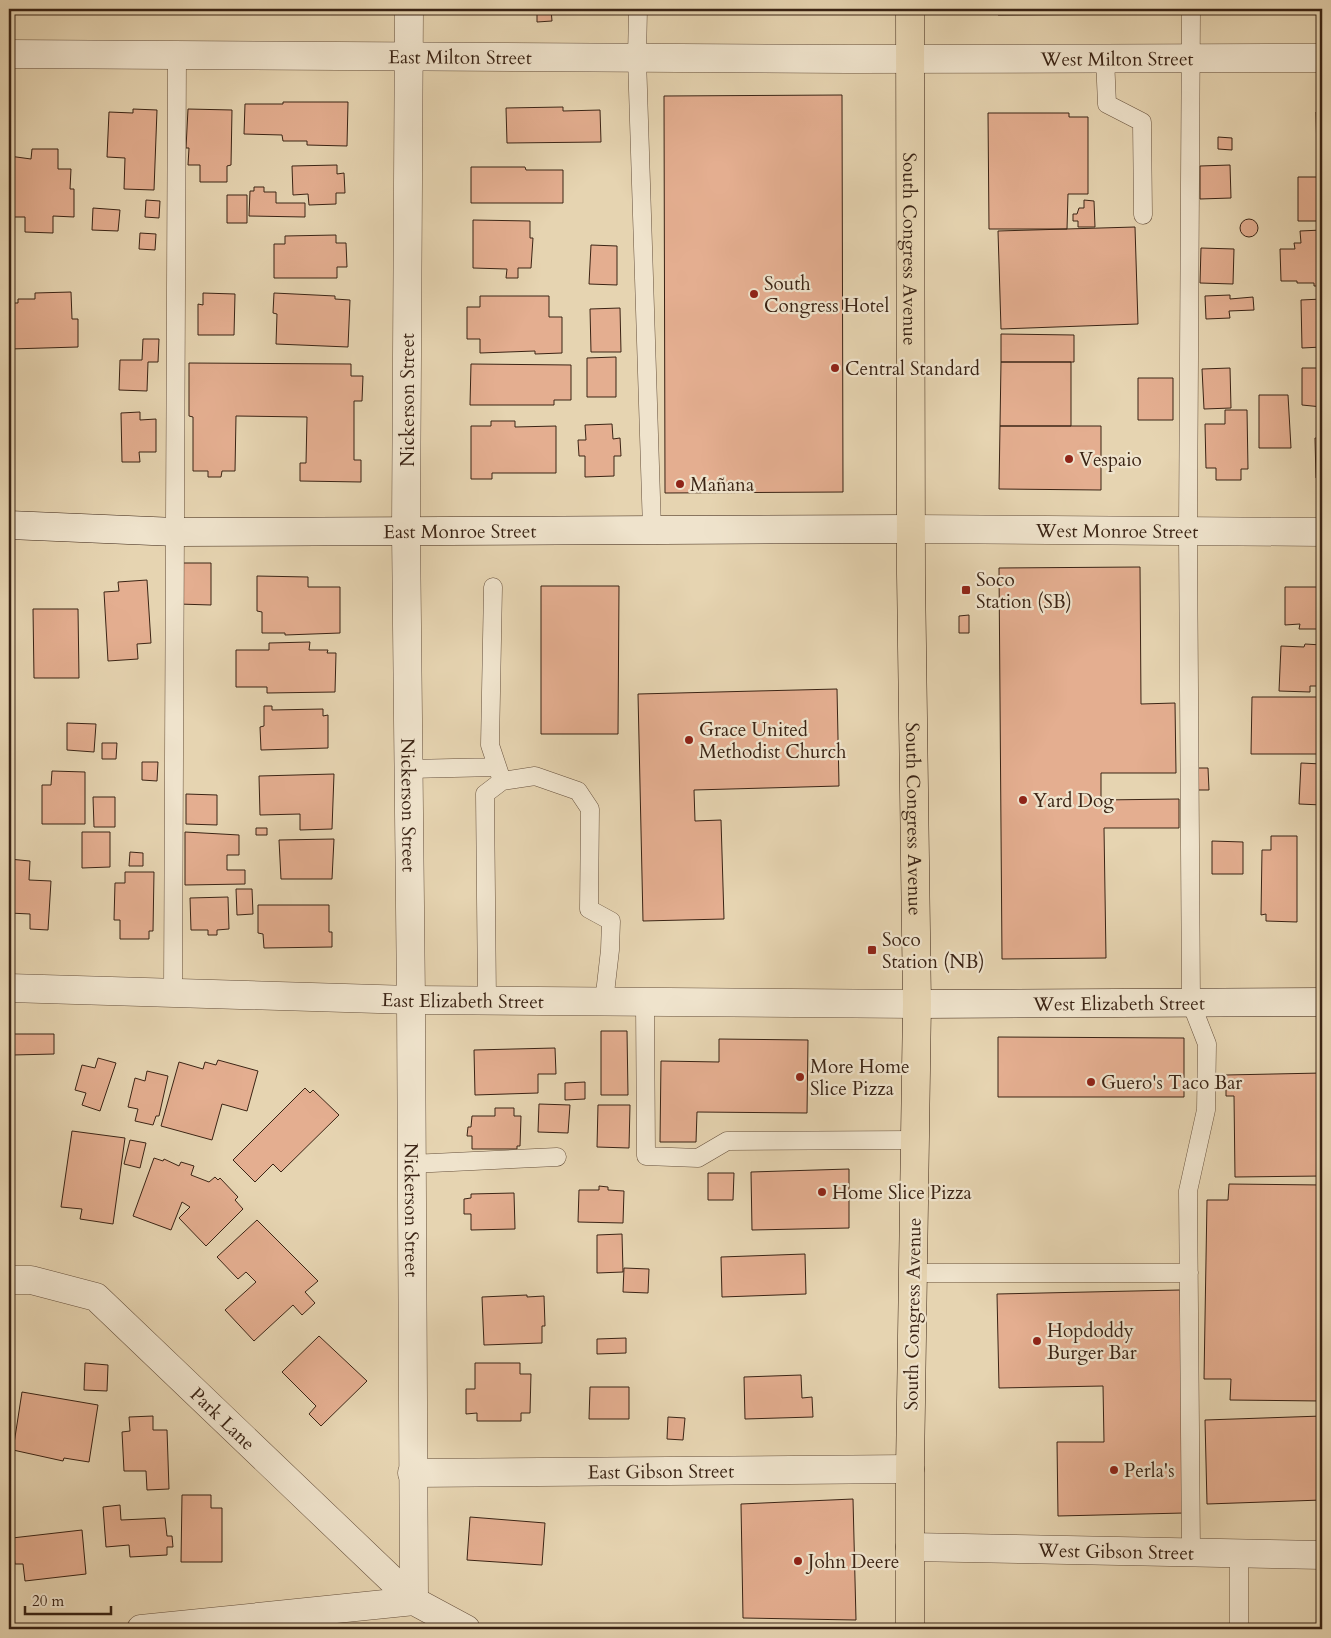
<svg xmlns="http://www.w3.org/2000/svg" width="1331" height="1638" viewBox="0 0 1331 1638" font-family="Cardo,serif">
<style>
.building{fill:#e4ae90;stroke:#3b2415}
.lines{fill:none;stroke-linecap:round;stroke-linejoin:round}
.lane-casing{stroke:#66503c;stroke-width:19}
.street-casing{stroke:#66503c;stroke-width:29}
.secondary-casing{stroke:#3b2415;stroke-width:29}
.primary-casing{stroke:#3b2415;stroke-width:29}
.lane{stroke:#efe3cc;stroke-width:18}
.street{stroke:#efe3cc;stroke-width:28}
.secondary{stroke:#efe3cc;stroke-width:28}
.primary{stroke:#e6d4b1;stroke-width:28}
.poi-dot{fill:#8f2418;stroke:#efe3cc;stroke-width:2}
.labels{text-anchor:middle;stroke-width:4.5;stroke-linejoin:round;paint-order:stroke}
.street-label{font-size:19px;fill:#3b2415;stroke:#efe3cc}
.poi-label{font-size:19px;fill:#3b2415;stroke:#efe3cc;text-anchor:start}
</style>
<rect width="100%" height="100%" fill="#e6d4b1"/>
<filter id="stains"><feTurbulence type="fractalNoise" baseFrequency=".004" numOctaves="4"/><feColorMatrix values="0 0 0 0 .2 0 0 0 0 .09 0 0 0 0 .02 0 0 0 .5 -.17"/></filter>
<radialGradient id="worn" r=".72"><stop offset=".6" stop-color="#630" stop-opacity="0"/><stop offset="1" stop-color="#630" stop-opacity=".3"/></radialGradient>
<path class="building" d="M537,9H551L552,21L537,22Z
M736,9H807V13L736,14Z
M998,9H1183V14L998,15Z
M842,95L843,492L665,493L664,96Z
M283,102H348L347,146L307,145V141H283L282,135L244,134L245,104H283Z
M563,107V111L600,110L601,142L507,143L506,108Z
M133,109L157,110L154,190L124,189L125,158L107,157L109,112L133,113Z
M188,109L232,110L231,165L227,166V182H200V165H188L189,148H186Z
M1322,111V156H1317L1316,112Z
M988,113H1069V117H1088V194H1068L1067,229H989Z
M1218,137L1232,138V150L1218,149Z
M32,149H58V169H71L70,189H74V217L53,216V233L25,232V217H9V156L31,159Z
M337,165V174L344,173L345,193H336V204L309,205L308,194L293,195L292,166Z
M1230,165L1231,198L1200,199V166Z
M471,167H525L526,170H563V203H471Z
M1298,177H1322V221H1298Z
M254,187H264V192H276V203H305V217L249,216L250,191H254Z
M227,195H247V223H227Z
M146,200L160,201L159,218L145,217Z
M1084,200L1094,201L1095,227H1078V221H1073V214H1077L1079,208H1084Z
M93,208L120,210L118,231L92,230Z
M1240 228a9 9 0 1 1 18 0a9 9 0 1 1-18 0Z
M473,220L530,221V238H533L531,268H518V278H506L507,269L473,268Z
M1135,227L1138,324L1001,329L998,231Z
M1322,230V286H1314V283H1297V281H1281L1280,249H1295L1294,243H1301L1300,231Z
M140,233L156,234L155,250L139,249Z
M336,235V243H346L347,267H337V278H274V244H285V236Z
M591,245L617,246V285L589,284Z
M1201,248L1234,249L1233,284L1200,283Z
M71,292L72,319H78V347L10,349L9,303H18V299H35V293Z
M203,293L235,294L234,335H198V304L203,305Z
M274,293L335,296V299L350,300L348,347L276,344L277,314L273,313Z
M1230,295V299L1253,297L1254,310L1229,311L1230,318L1206,319L1205,296Z
M480,296H549V317H562V353L535,354V351L480,353V339H467V307H480Z
M1322,299V347L1302,348L1301,300Z
M620,308L621,352H591L590,309Z
M1001,334L1074,335V362H1001Z
M143,339H159L158,362H148L147,391L119,390L120,360H142Z
M616,357V397H587V358Z
M1001,362H1071V426H1000Z
M189,363L351,364V376H363L362,401H354V460H361V482L300,481V463H306L307,417L236,416L235,471H222L221,477H208V471H193V417L189,416Z
M471,364L571,365V400H554V405H470Z
M1230,368L1231,408L1204,409L1202,369Z
M1302,368H1322V407L1302,405Z
M1138,378H1173V420H1138Z
M1259,395H1288L1291,448H1259Z
M1225,410H1247L1248,469H1241V480H1216V468H1206L1205,424H1225Z
M140,412V420L156,419V452H139L140,462H122L121,413Z
M491,421H515V427L556,426V473H492V479H471V426H491Z
M612,424L613,439L620,438L621,456H614V476L585,477V456H579L578,440H586L585,425Z
M1000,426H1101V490L999,489Z
M1315,438H1322V478H1316Z
M178,563H211V605L178,604Z
M1140,567L1141,704L1175,703L1176,773H1101V800L1179,799V828H1104L1106,958L1002,959L999,568Z
M257,576L308,577V587H340V633L285,635V633H262V612L257,611Z
M147,580L151,643L137,644L138,659L108,661L104,592L119,591L118,582Z
M541,586H619L618,734H541Z
M1285,587H1322V629H1299L1300,624L1285,625Z
M33,609H78L79,678H34Z
M969,615V633H959V616Z
M310,642L309,650H328L327,653H336L335,692L267,693V687H236V650H269V643Z
M1305,644L1322,645V686H1310V692L1279,691L1281,646L1304,647Z
M837,689L839,786L694,790L695,821L721,820L724,919L643,921L638,694Z
M1252,697H1322V754H1251Z
M264,706H272V710L323,709V716L328,715V748L261,750L260,727L264,726Z
M67,723L96,724L94,752L67,750Z
M102,743H117L116,759H102Z
M142,762H158L157,781L142,780Z
M1301,763L1322,764V805L1299,804Z
M1195,768H1208L1209,790H1196Z
M52,771L85,772V824H42V785H51Z
M334,774L332,829L300,830V814L260,815L259,776Z
M186,794L217,795V825L186,824Z
M93,797H115V827H94Z
M256,828H267V835H256Z
M82,832H110V867L82,868Z
M185,832L239,835V855H227V870H245V884L185,885Z
M1271,836H1297V922L1266,921V914L1261,915L1262,850H1271Z
M334,839L332,879H281L279,840Z
M1212,841L1243,842V874H1212Z
M130,852L143,853V866H129Z
M9,859L30,861L29,880L51,881L48,930L30,929V914L9,913Z
M125,872H154L153,931H149V939H120V920H114L115,883H125Z
M236,889H252L253,914L237,915Z
M228,897L229,929L217,930V935H208V930H191L190,898Z
M258,905H329V932H332V947L264,948L263,934L258,933Z
M601,1031H627L628,1095H601Z
M13,1034H54V1054L13,1055Z
M998,1037L1184,1038V1097H998Z
M719,1039L808,1040L807,1113L697,1112L696,1142H660L661,1061L719,1062Z
M555,1048L556,1074H538V1093L475,1095L474,1050Z
M98,1058L116,1063L100,1111L82,1105L86,1093L75,1090L82,1065L95,1068Z
M218,1060L258,1071L247,1111L222,1104L212,1140L161,1126L179,1062L203,1069L205,1062L216,1065Z
M147,1071L168,1076L159,1116H156L153,1125L135,1121L138,1109L128,1107L135,1078L145,1081Z
M1322,1073V1176L1235,1177L1234,1096H1226V1075Z
M585,1082V1099L565,1100V1083Z
M305,1088L310,1093L313,1090L339,1115L281,1172L273,1164L255,1182L233,1160Z
M539,1104L570,1105L568,1133L538,1132Z
M598,1105H630L629,1148L597,1147Z
M495,1108H514V1116H521L520,1146H517V1149H472V1136H467L468,1127H471L472,1116H495Z
M72,1131L125,1138L113,1224L80,1219L82,1209L61,1207Z
M130,1140L146,1143L140,1168L124,1164Z
M154,1158L163,1161L164,1159L179,1166L181,1162L194,1166L191,1175L209,1182L215,1177L218,1180L220,1178L238,1197L235,1200L243,1209L206,1246L179,1218L190,1207L182,1202L171,1230L133,1216Z
M849,1169V1228L752,1230L751,1172Z
M708,1173H734L733,1200H708Z
M1229,1184L1322,1185V1401L1230,1400L1231,1379H1204L1207,1200H1228Z
M599,1186L608,1187V1190L624,1191L623,1223L578,1222L579,1190H599Z
M514,1193L515,1229L471,1230V1214H464V1199L471,1198V1194Z
M257,1220L318,1281L305,1292L315,1303L302,1315L293,1305L254,1341L225,1310L256,1282L246,1272L238,1279L217,1257Z
M622,1234L623,1272L597,1273V1235Z
M805,1254L806,1294L722,1297L721,1257Z
M624,1268L649,1269L648,1293L623,1292Z
M1180,1290L1184,1513L1058,1516L1057,1442H1104L1103,1386L999,1388L997,1294Z
M527,1295V1297L544,1296L545,1326H542V1343L484,1345L482,1297Z
M319,1336L367,1381L321,1426L309,1414L316,1406L282,1372Z
M626,1338V1353L597,1354V1339Z
M85,1363L108,1365L107,1391L84,1390Z
M475,1363H520V1374H531L530,1413H521V1421H477V1413L466,1414V1389H475Z
M801,1375L802,1398L812,1397L813,1417L745,1419L744,1377Z
M590,1387H629V1419H589Z
M22,1392L98,1405L89,1462L64,1458L63,1461L13,1450Z
M153,1416V1430H167L169,1489L147,1490L146,1471H124L122,1432L130,1431L129,1417Z
M1322,1416V1500L1207,1504L1205,1420Z
M668,1417L685,1418L683,1440L667,1439Z
M182,1495H211V1508H222V1562H181Z
M853,1499L856,1620L743,1618L741,1504Z
M120,1505L121,1520L165,1518L167,1536H172L173,1547H167V1555L130,1557L129,1545L106,1547L103,1507Z
M470,1517L545,1523L542,1565L467,1560Z
M82,1530L86,1574L25,1581L23,1564H15L12,1538Z
M1319,1615H1322V1629H1319Z"/>
<g class="lines">
<g class="lane-casing">
<path id="lane" d="M638,9L637,58L652,529
M1105,58L1107,104L1142,122L1143,215
M493,587L490,745L502,781
M409,769L497,767
M173,993L177,54
M487,1001L485,794L502,781L535,776L578,791L590,809L589,909L611,921L610,950L604,1002
M645,1002L646,1156L698,1158L727,1141L915,1140
M411,1164L557,1157
M913,1273H1189
M1191,1552L1188,1191L1206,1110L1207,1044L1191,1003L1188,533L1191,9
M1239,1629V1553"/>
</g>
<g class="street-casing">
<g id="street">
<path id="s1" d="M409,9L406,531L411,1000L414,1601"/>
<path id="s2" d="M9,54L848,59L1322,58"/>
<path id="s3" d="M911,529L1322,532"/>
<path id="s4" d="M9,988L411,1000L917,1004"/>
<path id="s5" d="M9,1280H31L96,1297L414,1601"/>
<path id="s6" d="M412,1473L910,1469"/>
<path id="s7" d="M910,1547L1322,1555"/>
<path d="M141,1629L414,1601L466,1629"/>
</g>
</g>
<g class="secondary-casing">
<g id="secondary">
<path id="s8" d="M9,525L176,532L911,529"/>
<path id="s9" d="M917,1004L1322,1002"/>
</g>
</g>
<g class="primary-casing">
<g id="primary">
<path id="s10" d="M910,9L911,574L917,1004L910,1469V1629"/>
</g>
</g>
<use href="#lane" class="lane"/>
<use href="#street" class="street"/>
<use href="#secondary" class="secondary"/>
<use href="#primary" class="primary"/>
</g>
<g class="poi-dot">
<circle cx="754" cy="294" r="5"/>
<circle cx="835" cy="368" r="5"/>
<circle cx="1069" cy="459" r="5"/>
<circle cx="680" cy="484" r="5"/>
<rect x="961" y="585" width="10" height="10" rx="2.5"/>
<circle cx="689" cy="740" r="5"/>
<circle cx="1023" cy="800" r="5"/>
<rect x="867" y="945" width="10" height="10" rx="2.5"/>
<circle cx="800" cy="1077" r="5"/>
<circle cx="1091" cy="1082" r="5"/>
<circle cx="822" cy="1192" r="5"/>
<circle cx="1037" cy="1341" r="5"/>
<circle cx="1114" cy="1470" r="5"/>
<circle cx="798" cy="1561" r="5"/>
</g>
<g class="labels">
<g class="street-label">
<text dy="7" stroke="none"><textPath href="#s2" startOffset="451">East Milton Street</textPath></text>
<text dy="7" stroke="none"><textPath href="#s2" startOffset="1108">West Milton Street</textPath></text>
<text dy="7" stroke="none"><textPath href="#s10" startOffset="240">South Congress Avenue</textPath></text>
<text transform="translate(407 400) rotate(-90)" y="7">Nickerson Street</text>
<text dy="7" stroke="none"><textPath href="#s8" startOffset="451">East Monroe Street</textPath></text>
<text dy="7" stroke="none"><textPath href="#s3" startOffset="206">West Monroe Street</textPath></text>
<text dy="7" stroke="none"><textPath href="#s1" startOffset="796">Nickerson Street</textPath></text>
<text dy="7" stroke="none"><textPath href="#s10" startOffset="810">South Congress Avenue</textPath></text>
<text dy="7" stroke="none"><textPath href="#s4" startOffset="454">East Elizabeth Street</textPath></text>
<text dy="7" stroke="none"><textPath href="#s9" startOffset="202">West Elizabeth Street</textPath></text>
<text dy="7" stroke="none"><textPath href="#s1" startOffset="1201">Nickerson Street</textPath></text>
<text transform="translate(912 1314) rotate(-89)" y="7">South Congress Avenue</text>
<text dy="7" stroke="none"><textPath href="#s5" startOffset="265">Park Lane</textPath></text>
<text dy="7" stroke="none"><textPath href="#s6" startOffset="249">East Gibson Street</textPath></text>
<text dy="7" stroke="none"><textPath href="#s7" startOffset="206">West Gibson Street</textPath></text>
</g>
<g class="poi-label">
<text x="764" y="290">South<tspan x="764" dy="22">Congress Hotel</tspan></text>
<text x="845" y="375">Central Standard</text>
<text x="1079" y="466">Vespaio</text>
<text x="690" y="491">Mañana</text>
<text x="976" y="586">Soco<tspan x="976" dy="22">Station (SB)</tspan></text>
<text x="699" y="736">Grace United<tspan x="699" dy="22">Methodist Church</tspan></text>
<text x="1033" y="807">Yard Dog</text>
<text x="882" y="946">Soco<tspan x="882" dy="22">Station (NB)</tspan></text>
<text x="810" y="1073">More Home<tspan x="810" dy="22">Slice Pizza</tspan></text>
<text x="1101" y="1089">Guero's Taco Bar</text>
<text x="832" y="1199">Home Slice Pizza</text>
<text x="1047" y="1337">Hopdoddy<tspan x="1047" dy="22">Burger Bar</tspan></text>
<text x="1124" y="1477">Perla's</text>
<text x="808" y="1568">John Deere</text>
</g>
</g>
<rect width="1331" height="1638" fill="none" stroke="#e6d4b1" stroke-width="30"/>
<rect x="10" y="10" width="1311" height="1618" fill="none" stroke="#3b2415" stroke-width="2.5"/>
<rect x="15" y="15" width="1301" height="1608" fill="none" stroke="#3b2415"/>
<path d="M25 1606v8h86v-8" fill="none" stroke="#3b2415" stroke-width="2.5"/>
<text x="32" y="1606" font-size="15" fill="#3b2415" stroke="#efe3cc" stroke-width="4" paint-order="stroke">20 m</text>
<rect width="100%" height="100%" filter="url(#stains)"/>
<rect width="100%" height="100%" fill="url(#worn)"/>
</svg>
